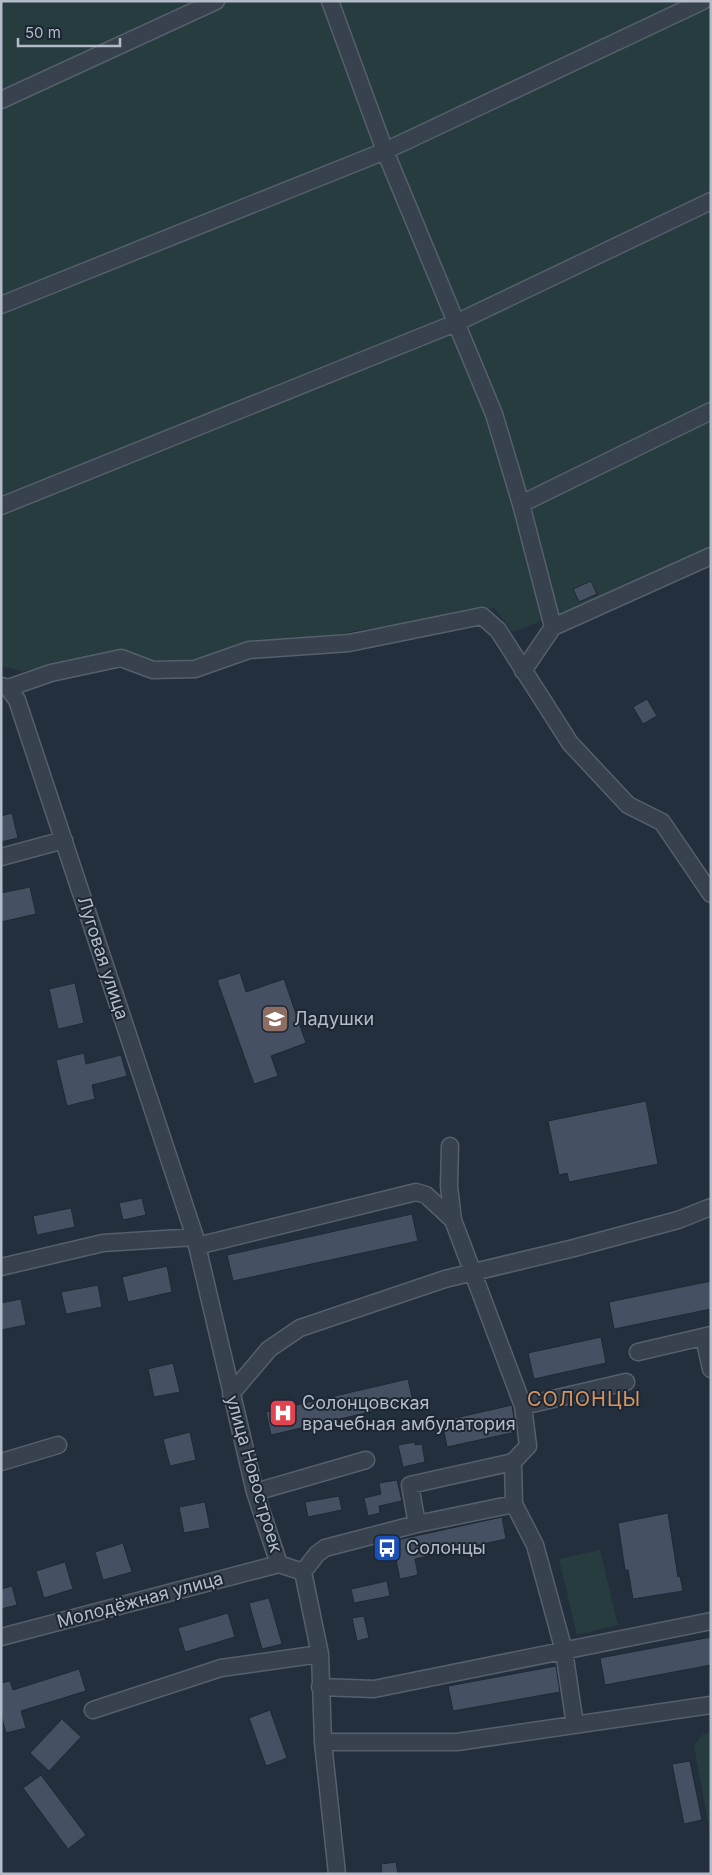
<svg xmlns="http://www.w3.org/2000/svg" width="712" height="1875" viewBox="0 0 712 1875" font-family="Inter,sans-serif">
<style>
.green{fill:#263c3f}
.building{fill:#455162;stroke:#1f2835}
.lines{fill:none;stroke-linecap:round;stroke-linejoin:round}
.minor-casing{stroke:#565f6c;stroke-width:19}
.minor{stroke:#38414e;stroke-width:16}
.labels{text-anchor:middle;stroke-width:4;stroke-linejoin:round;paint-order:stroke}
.street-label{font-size:18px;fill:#b4bcc9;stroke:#1d2633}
.poi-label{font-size:18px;fill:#b4bcc9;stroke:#1d2633;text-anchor:start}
.quarter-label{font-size:20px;letter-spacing:1px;fill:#d59563;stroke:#1d2633}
</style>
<rect width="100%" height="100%" fill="#242f3e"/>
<path class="green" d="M1,1H711V548L583,604L513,632L494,608L302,640L189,664L160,662L127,651L84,663L50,668L22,671L1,666Z
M600,1550L618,1625L577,1635L559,1559Z
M711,1733V1837L694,1746L702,1735Z"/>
<path class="building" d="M591,581L597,594L579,602L573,589Z
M647,699L657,716L643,724L633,707Z
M12,813L18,838L1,842V816Z
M30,887L36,914L1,922V893Z
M240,973L246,992L284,979L306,1043L271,1056L278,1076L254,1084L217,980Z
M75,983L84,1023L58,1029L49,989Z
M84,1053L86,1064L121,1055L127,1076L92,1085L95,1099L67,1106L56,1060Z
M646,1101L658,1164L569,1182L567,1173L559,1175L548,1121Z
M142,1198L146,1215L123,1220L119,1203Z
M71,1208L75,1227L37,1235L33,1216Z
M412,1214L418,1241L233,1281L227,1255Z
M167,1266L172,1292L128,1302L122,1277Z
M711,1281V1309L614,1329L609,1302Z
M98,1285L102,1307L66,1314L61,1292Z
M21,1299L26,1325L1,1330V1303Z
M601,1337L606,1363L534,1379L528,1353Z
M173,1363L180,1392L154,1397L148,1369Z
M408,1379L413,1402L271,1435L266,1412Z
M512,1405L516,1432L447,1447L442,1421Z
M190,1432L196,1460L170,1466L163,1439Z
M415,1442V1445L422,1444L425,1462L403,1467L398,1445Z
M397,1480L402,1501L379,1506L380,1513L368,1516L364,1498L381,1494L379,1483Z
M339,1496L342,1510L308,1517L305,1502Z
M205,1502L210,1528L184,1533L179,1507Z
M668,1513L678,1577L680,1576L683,1591L633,1599L628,1570H625L618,1523Z
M502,1517L506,1539L415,1559L418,1575L400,1579L392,1541Z
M123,1543L132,1572L103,1580L95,1552Z
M65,1562L73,1589L44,1598L36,1571Z
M387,1581L390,1596L354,1603L351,1589Z
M12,1586L17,1605L1,1609V1589Z
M269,1598L282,1644L262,1649L249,1603Z
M228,1613L235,1637L185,1652L178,1628Z
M364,1616L369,1638L357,1641L352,1618Z
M711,1637V1665L605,1685L600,1658Z
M556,1666L560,1692L453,1711L448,1686Z
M79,1669L86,1691L21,1711L26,1728L6,1733L1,1715V1683L10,1681L13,1690Z
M270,1710L287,1758L266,1766L249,1718Z
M62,1719L81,1737L49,1771L30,1753Z
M690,1761L702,1820L684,1824L672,1764Z
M41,1775L86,1835L68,1849L23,1788Z
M396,1862L398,1874H382L381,1864Z"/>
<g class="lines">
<g class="minor-casing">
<path id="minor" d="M330,1L385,151L494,414L521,504L553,627
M1,100L216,1
M1,305L385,151L703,1
M521,504L711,411
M1,506L458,322L711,201
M523,671L553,627L711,556
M1,686L8,688L17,700L195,1237L255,1492L279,1564L303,1572L320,1654L323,1742L337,1874
M8,688L51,673L121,658L153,670L195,669L249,650L349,643L482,616L498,630L570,743L628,805L662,822L711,894
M1,857L64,840
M450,1146L449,1186L453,1220L523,1406L528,1446L513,1462L514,1504L535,1545L564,1651L575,1725
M197,1246L416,1192L426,1195L453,1220
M1,1267L103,1243L195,1237
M704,1337L711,1369
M638,1352L711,1335
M231,1394L269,1349L300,1328L445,1279L574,1248L678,1220L711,1207
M523,1406L626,1382
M1,1462L58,1445
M255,1492L366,1460
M417,1524L410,1485L513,1462
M303,1572L317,1554L325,1548L417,1524L514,1504
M1,1637L279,1564
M320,1687L374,1689L711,1621
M93,1710L221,1668L320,1654
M323,1742H457L711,1705"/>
</g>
<use href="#minor" class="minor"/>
</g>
<defs>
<g id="school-square" transform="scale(1.4375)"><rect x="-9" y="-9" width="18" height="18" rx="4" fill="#8d6e63" stroke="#1d2633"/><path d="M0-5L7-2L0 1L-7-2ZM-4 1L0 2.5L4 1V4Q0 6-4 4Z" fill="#fff"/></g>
<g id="hospital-square" transform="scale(1.4375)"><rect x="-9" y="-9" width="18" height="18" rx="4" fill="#e0444e" stroke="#1d2633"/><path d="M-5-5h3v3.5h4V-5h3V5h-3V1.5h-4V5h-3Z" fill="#fff"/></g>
<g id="bus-square" transform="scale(1.4375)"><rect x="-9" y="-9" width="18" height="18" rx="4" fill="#1a4fb4" stroke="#1d2633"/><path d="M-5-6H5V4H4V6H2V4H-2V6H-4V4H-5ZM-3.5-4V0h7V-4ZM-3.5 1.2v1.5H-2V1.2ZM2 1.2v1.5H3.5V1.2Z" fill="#fff"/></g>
</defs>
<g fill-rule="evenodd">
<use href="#school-square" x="275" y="1019"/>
<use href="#hospital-square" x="283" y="1413"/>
<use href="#bus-square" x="387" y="1548"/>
</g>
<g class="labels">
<g class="street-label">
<text transform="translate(103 958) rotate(72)" y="6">Луговая улица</text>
<text transform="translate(254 1474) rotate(74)" y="6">улица Новостроек</text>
<text transform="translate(140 1600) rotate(-15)" y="6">Молодёжная улица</text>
</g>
<g class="poi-label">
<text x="294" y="1025">Ладушки</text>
<text x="302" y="1409">Солонцовская<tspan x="302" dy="21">врачебная амбулатория</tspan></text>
<text x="406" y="1554">Солонцы</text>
</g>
<g class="quarter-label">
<text x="584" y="1406">СОЛОНЦЫ</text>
</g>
</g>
<rect width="712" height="1875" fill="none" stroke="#b4bcc9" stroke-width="5"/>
<path d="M18 38v8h102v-8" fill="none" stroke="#b4bcc9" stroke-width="2.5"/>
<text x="25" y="38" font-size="15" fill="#b4bcc9" stroke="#1d2633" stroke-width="4" paint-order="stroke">50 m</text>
</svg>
